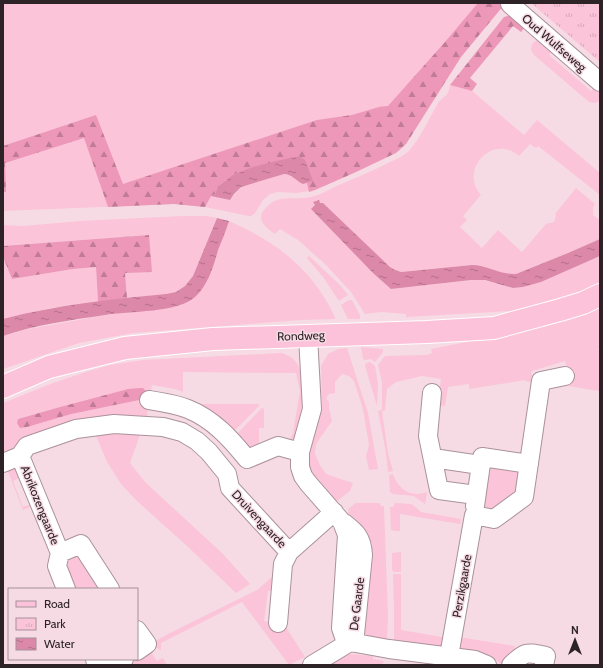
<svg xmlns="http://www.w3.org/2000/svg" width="603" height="668" viewBox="0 0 603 668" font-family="Cabin,sans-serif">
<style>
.green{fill:#fbc4d8;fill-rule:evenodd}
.forest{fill:url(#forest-firs)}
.park{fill:url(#park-tufts)}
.water{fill:url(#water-ripples)}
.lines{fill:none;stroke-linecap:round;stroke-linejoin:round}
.minor-casing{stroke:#aa929a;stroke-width:20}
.major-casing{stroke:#fff;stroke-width:24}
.minor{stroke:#fff;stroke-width:18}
.major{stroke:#fbc2d9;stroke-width:22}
.labels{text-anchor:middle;stroke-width:3;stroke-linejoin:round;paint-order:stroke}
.street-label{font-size:12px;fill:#2d2327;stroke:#f6dbe4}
</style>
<defs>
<pattern id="forest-firs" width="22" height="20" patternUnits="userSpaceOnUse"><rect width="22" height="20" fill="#ed97b9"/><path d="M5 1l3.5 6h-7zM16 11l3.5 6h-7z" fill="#c07b96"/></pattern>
<pattern id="park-tufts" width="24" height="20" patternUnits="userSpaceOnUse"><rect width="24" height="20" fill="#fbc4d8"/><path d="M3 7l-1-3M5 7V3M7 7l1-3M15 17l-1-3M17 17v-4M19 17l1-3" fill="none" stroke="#d7a8b9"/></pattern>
<pattern id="water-ripples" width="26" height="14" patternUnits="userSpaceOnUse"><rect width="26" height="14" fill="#dc88a9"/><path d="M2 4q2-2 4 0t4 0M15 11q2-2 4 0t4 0" fill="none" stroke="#b36f8a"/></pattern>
</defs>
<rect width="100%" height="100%" fill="#f6dbe4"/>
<path class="green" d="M3,3H506L461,57L422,116L411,137L400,149L356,172L315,190L297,193L278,192L270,194L263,200L255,213L251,216H249L205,207L174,204L3,211ZM305,160L298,182C294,177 290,174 284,174L241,187L230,200L212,196Z
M540,40L555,48L549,55L591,91L597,84L600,86V101L595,103L589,102L534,55L531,50L532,44L535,41Z
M450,85L472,91L524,135L537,120L600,173V195L538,146L536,148L530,144L519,156C494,133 458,169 481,195L463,216L467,220L460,227L482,248L498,230L522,252L546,224L554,222L556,215L555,214L576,188L595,204L593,207V215L600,220V239L568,253L516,274H509L472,265L401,272L395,270L390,267L323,203L314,202L315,205L312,209L374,274L391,289L471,280H484L513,288L523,287L541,282L600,256V287L528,310L406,317V314L381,312L365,314L351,292L325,264L298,240L280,229L275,234C262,225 254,217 270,204C280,195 299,200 311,197C321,195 330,189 339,185C357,177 375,170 392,161C397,159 403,156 408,152C420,139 429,119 438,103C445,94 448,98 450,85Z
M183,216H206L217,218L193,276L185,286L176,292L166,294L127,298L125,273L149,235L3,246V225L23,226L80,221Z
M229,221C277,242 312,269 335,317V319L300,320L133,333L79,343L3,369V336L28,329L106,315L178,306L219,248Z
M309,256L340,285L348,295L339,301L323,277L307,258Z
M3,257L12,279L73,269L96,267L98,302L50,308L3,319Z
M349,300H352L360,315V319H348L341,305Z
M600,304V348L598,349L600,353V384L599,391L568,386L570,376L565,361L532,371L531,373L534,380L532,382L525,381V380L469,389V384L448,387L445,406L437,405L441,379L422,376L396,382L387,389L385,410L382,411L388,453L393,471L388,472L386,453L378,411L382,410V383L378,365L385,356L427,355L432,353L431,349L487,338Z
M361,347L383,349V352L375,362L371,359L365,360L363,359Z
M347,348L368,413L378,469L369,470L366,456L369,445L363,409L354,381L349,376L342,374L335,382V393L329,394L327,396V400L329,402V408L332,421L316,444L315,454L320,465L326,474L353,483L350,491L336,502H334L305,465L322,407L321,366L328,354L338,349Z
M282,353C287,355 292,357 295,361C310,378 300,417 296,437L289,441L293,433L300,391L296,373L183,372V392L175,389L152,385L148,406L147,422L19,447L16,445L14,447L16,449L3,460V403L53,383L89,371L110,365L143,360ZM128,389L63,416L27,427L20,428L18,419L60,407Z
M370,362L375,366L378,384L377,406L365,366L366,363Z
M200,404H259V406L232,433L200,409Z
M262,408L264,409V428H259V447L249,449L235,436Z
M94,431L141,432L130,463L145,482L223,554L250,584L236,593L187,546L137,501L121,484L107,462Z
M15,463L21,477L13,481L23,507L32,504V506L23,510L7,469Z
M486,465L519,467L522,489L507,505L482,513Z
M393,474C398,489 411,498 427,492L425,504L414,496L393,494L390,492L389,475Z
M356,503H380L381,506H384L388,617L387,640L366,637L363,633L345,515L349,512L348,509Z
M395,503L410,504L413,505L421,512L461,519L460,524L400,514V531H393V530H391L390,507H393Z
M77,552L107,589H70L62,560Z
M401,552V572H394L392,570V553Z
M394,574H401V630L448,638L445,648L394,641V608L393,575Z
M272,577H274L273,591H268L264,621L284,624L305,657L289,665L242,602L161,643V650C157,649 154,646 154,642L168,634L257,590Z
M459,637L515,646L512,659L507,665H502L496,660L493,663L461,650L459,648Z
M150,651L157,661L163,658L167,665H127Z
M349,654L373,656V659L384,661L382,665H320Z"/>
<path class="forest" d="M478,3H500L503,6L461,57L406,144L396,153L356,172L315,190L309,192L307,183L312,181L299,156L242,171L235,174L226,180L223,184L218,186L215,194L211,196L205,207L174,204L108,207L84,138L5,163L6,192H3V146L96,115L123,184L317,120L352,115L379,107L388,106L445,42Z
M511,15L525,27L521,32L513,26L470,78L477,84L472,91L450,85L504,17Z
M149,235L152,272L125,273L127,298L98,302L96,267L73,269L12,279L3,257V246Z
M140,388H143L146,391L144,397L139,400L71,414L27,427L20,428L17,423L18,419L60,407L128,389Z"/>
<path class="park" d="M531,3H600V62L594,57Z"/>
<path class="water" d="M299,156L305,160L313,181L303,184C296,181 292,174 284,174L241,187L234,194L230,200L211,196L215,194L218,186C225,183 228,177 235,174C251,166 281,160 299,156Z
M319,200L320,203H323L390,267L395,270L401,272L472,265C487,265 501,275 516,274L568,253L600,239V256L541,282L523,287L513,288L485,280H471L391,289L374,274L312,210L311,209L315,205L313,202Z
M217,218L229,221C226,231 222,240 218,250C214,265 208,285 196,296C180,313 128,311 105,315C72,320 34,325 3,336V319C56,305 111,299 166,294L176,292L185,286L193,276Z"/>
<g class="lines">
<g class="minor-casing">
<path id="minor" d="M511,3L510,4L600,82
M308,336L312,409L300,452V467L303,476L308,483L342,522L347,535L341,628L344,637L350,642L389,649L475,660L487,665
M432,393L428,436L439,490L476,495
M149,400C162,402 176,404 188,409C213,419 231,439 247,459L278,446L300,452
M20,456L60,553L57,566L66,589
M433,458L480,465
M3,463L20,456L27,446L76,429L114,424L163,427L182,432L197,441L209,452L227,474L230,488L289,552L334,512
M475,506L482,457L529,464
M60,553L81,544L110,589
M278,623L283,564L289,552
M137,630L147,644L137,651
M449,656L474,515L494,519L524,497L541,381L565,376
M95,659L96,663L104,665
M115,665L124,659
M312,665L350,642L355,634L363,555C362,538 357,533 344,523
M511,665C526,651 526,652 546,656L544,665"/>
</g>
<g class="major-casing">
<path id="major" d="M3,387L49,367L125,348L213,339L427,332L494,328L560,310L583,303L600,295"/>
</g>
<use href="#minor" class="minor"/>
<use href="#major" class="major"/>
</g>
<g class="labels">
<g class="street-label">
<text transform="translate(554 43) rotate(41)" y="4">Oud Wulfseweg</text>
<text transform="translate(301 336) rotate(-2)" y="4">Rondweg</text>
<text transform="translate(40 505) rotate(68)" y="4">Abrikozengaarde</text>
<text transform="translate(259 519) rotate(47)" y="4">Druivengaarde</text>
<text transform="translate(462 586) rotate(-80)" y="4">Perzikgaarde</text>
<text transform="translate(357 604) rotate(-83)" y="4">De Gaarde</text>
</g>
</g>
<rect width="603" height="668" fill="none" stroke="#2d2327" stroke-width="8"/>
<rect x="8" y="588" width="130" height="72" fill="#f6dbe4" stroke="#a69198"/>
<rect x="16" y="601" width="20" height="6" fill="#fbc2d9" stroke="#a69198"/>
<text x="44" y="608" font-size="12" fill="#2d2327">Road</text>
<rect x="16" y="618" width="20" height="12" fill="url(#park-tufts)" stroke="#a69198"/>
<text x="44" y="628" font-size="12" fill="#2d2327">Park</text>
<rect x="16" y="638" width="20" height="12" fill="url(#water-ripples)" stroke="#a69198"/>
<text x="44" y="648" font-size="12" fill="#2d2327">Water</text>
<g transform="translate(575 640)" stroke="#f6dbe4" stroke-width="3" paint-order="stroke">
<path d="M0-3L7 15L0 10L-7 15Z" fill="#2d2327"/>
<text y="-6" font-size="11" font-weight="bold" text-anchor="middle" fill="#2d2327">N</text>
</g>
</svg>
